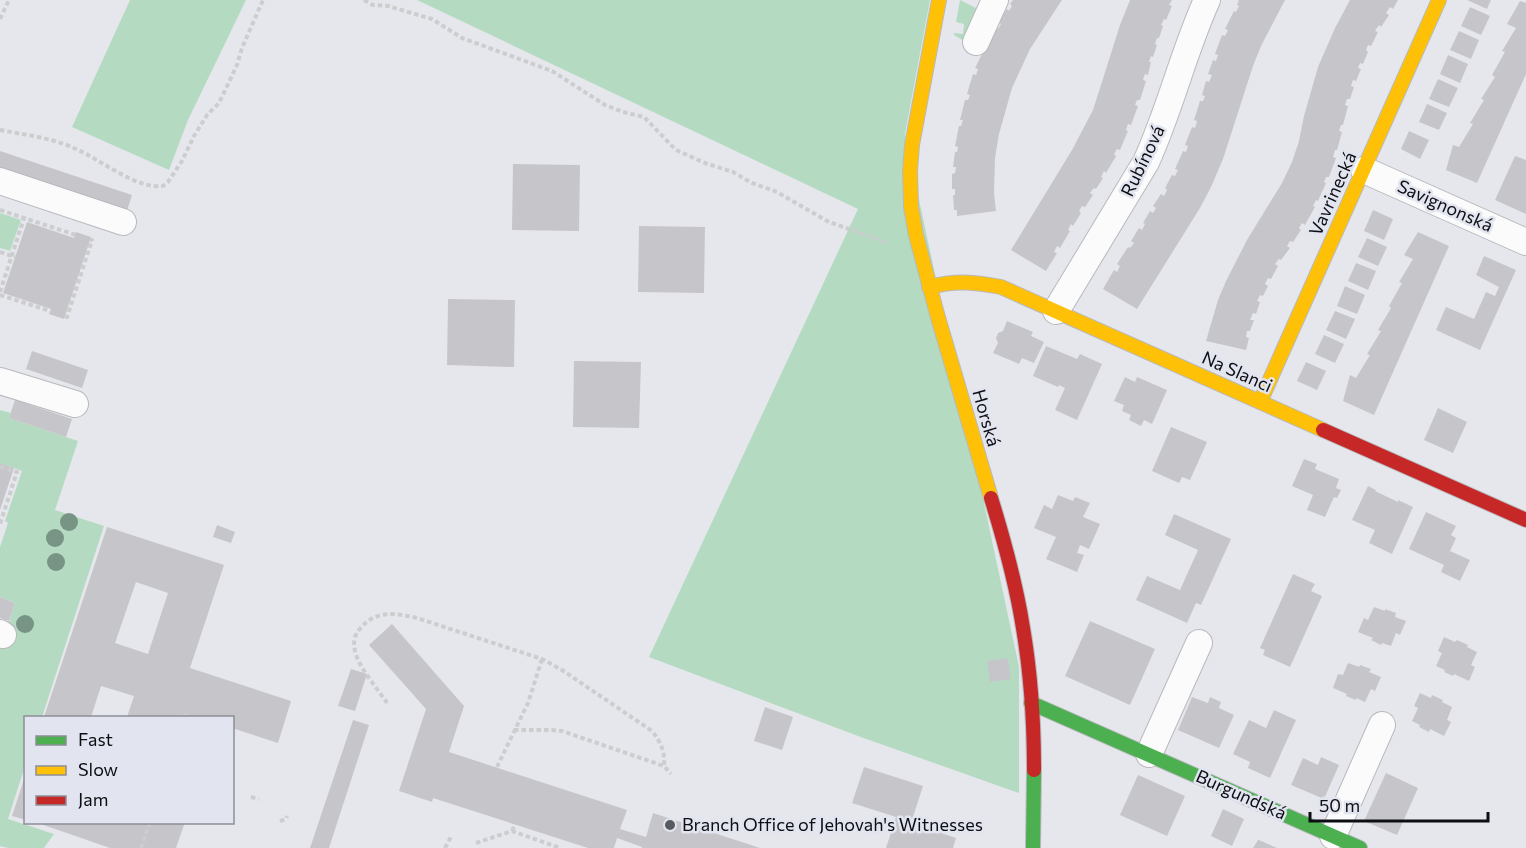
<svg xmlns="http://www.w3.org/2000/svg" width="1526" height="848" viewBox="0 0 1526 848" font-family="Commissioner,sans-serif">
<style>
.green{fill:#b4dbc1}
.building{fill:#c6c6ca;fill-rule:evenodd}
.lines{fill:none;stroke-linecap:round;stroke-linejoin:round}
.street-casing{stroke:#b8b9bd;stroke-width:28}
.fast-casing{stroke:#b8b9bd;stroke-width:16}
.slow-casing{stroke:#b8b9bd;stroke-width:16}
.jam-casing{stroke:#b8b9bd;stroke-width:16}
.path{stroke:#cccdce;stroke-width:4;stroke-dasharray:4.5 3;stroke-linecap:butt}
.street{stroke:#fbfbfc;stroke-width:26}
.fast{stroke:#4caf50;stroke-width:14}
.slow{stroke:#ffc107;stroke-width:14}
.jam{stroke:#c62828;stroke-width:14}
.tree{fill:#779484}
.poi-dot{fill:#595a5e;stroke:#e2e5f0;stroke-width:2}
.labels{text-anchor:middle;stroke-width:5;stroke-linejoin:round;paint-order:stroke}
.street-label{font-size:18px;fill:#0d0e12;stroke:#e2e5f0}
.poi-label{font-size:18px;fill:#0d0e12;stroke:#e2e5f0;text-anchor:start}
</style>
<rect width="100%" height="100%" fill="#e6e7ec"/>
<path class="green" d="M130,0H246L188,120L169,170L72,127Z
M417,0H930L905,134L1019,667V793L858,736L649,657L858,209Z
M960,0L978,9L964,41L954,35V33L963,34L964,24L956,22Z
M0,213L21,220L10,251L0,248Z
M0,410L11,413L9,418L78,441L55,510L104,526L42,717L26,718L25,766L8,819L54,834L44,848H8L0,846V650L15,603L0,597V547L8,523L5,521L22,471L0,463Z"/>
<path class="building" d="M1013,0H1062L1030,49L1012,88L999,134L995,158L994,193L996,211L957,216V210H954L953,195H955V189H952V174L955,173L956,167H953L955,152H957L958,147L955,146L959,126H961L963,120H960L965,100H968L970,95L967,94L973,74L976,75L978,69L975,68L984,50L986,51L989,45L986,44L996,28L998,29L1001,24L998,22L1007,9L1009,11L1012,6L1010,4Z
M1130,0H1172L1169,5L1172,6L1166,20L1164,19L1161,25L1163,26L1159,38H1157L1155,44L1157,45L1153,57L1151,56L1149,62H1151L1148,75L1145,74L1143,80L1146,81L1140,100H1137L1135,105L1138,106L1131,125L1128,124L1126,130L1128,131L1120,150L1117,149L1114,154L1116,156L1106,173L1104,171L1101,177L1103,178L1096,189L1094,188L1090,193L1093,195L1085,207L1082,206L1079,211L1081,213L1073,226L1071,224L1068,230L1070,231L1060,248L1057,246L1054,252L1057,253L1046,271L1011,250L1072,150L1093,110L1120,25Z
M1239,0H1285L1261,46L1253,66L1223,159L1211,187L1200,208L1137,309L1103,289L1114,270L1117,272L1120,266L1117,264L1128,247L1130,248L1134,243L1131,241L1139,228L1142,230L1145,224L1143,223L1150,211L1153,213L1156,208L1153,206L1161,194L1164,196L1167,190L1165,188L1172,175L1175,176L1178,170L1175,169L1183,151L1186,152L1188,146L1185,145L1192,127L1195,128L1197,121L1194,120L1200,101H1203L1205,96L1202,95L1206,81L1209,82L1212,75L1208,74L1213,60L1216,61L1218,55L1215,54L1222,35L1225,36L1228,30L1225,29L1234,11L1236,12L1239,6L1237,5Z
M1350,0H1398L1393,9L1390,7L1386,13L1389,15L1381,27L1379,25L1375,31L1378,32L1371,46L1368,45L1366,50L1368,52L1363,64L1360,63L1358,68L1361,69L1356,81L1353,80L1351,86L1354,87L1350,99H1347L1345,105L1348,106L1343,125H1341L1339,131L1342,132L1337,150H1335L1333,157L1336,158L1329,177H1326L1324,182L1326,183L1318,201L1316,200L1313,206L1315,207L1305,225L1302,223L1299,228L1301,230L1293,242L1290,241L1287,246L1290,248L1281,260L1279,259L1275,264L1278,266L1271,279L1268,278L1265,284L1268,286L1263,296L1260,295L1257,301L1260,302L1256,314L1253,313L1250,320H1254L1250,331H1247L1246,337L1249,338L1246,350L1206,341L1218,300L1226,281L1247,240L1282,183L1292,162L1299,141L1304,116L1318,67L1335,28Z
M1467,0H1491L1487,9Z
M1520,1L1526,3V74L1477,183L1446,170L1453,145L1459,147L1473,124L1470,123L1484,100L1481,99L1495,77L1492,75L1505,52L1502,51L1516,28L1507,24Z
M1470,7L1490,16L1481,35L1461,26Z
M1459,31L1479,40L1471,59L1450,50Z
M1448,55L1468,64L1460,83L1440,74Z
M1438,79L1458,88L1449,107L1429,99Z
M1427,104L1447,113L1439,130L1419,122Z
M1409,131L1429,140L1420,159L1401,149Z
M0,151L132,195L126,214L0,172Z
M1515,156L1526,160V214L1495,200Z
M513,164L580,165L579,231L512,230Z
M1373,210L1393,219L1384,240L1364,231Z
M27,222L74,238L76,232L91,237L64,319L49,314L51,309L3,293Z
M639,226L705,227L704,293L638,292Z
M1418,232L1449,246L1374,415L1343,401L1350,375L1356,378L1370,355L1367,354L1381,331L1378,330L1391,308L1389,306L1402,283L1399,282L1413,259L1404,255Z
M1367,238L1387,247L1378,266L1358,257Z
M1484,256L1516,270L1480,350L1436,330L1446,307L1474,319L1486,292L1495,296L1499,287L1476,275Z
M1356,263L1376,271L1368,290L1348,281Z
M1345,286L1365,295L1357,314L1337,306Z
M448,299L515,300L514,367L447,365Z
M1335,311L1355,319L1346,339L1326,330Z
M1007,321L1033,332L1031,336L1044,342L1034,363L1022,358L1019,364L993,353L998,343L996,338L998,333L1003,331Z
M1324,335L1344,344L1335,363L1315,354Z
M1046,346L1077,359L1080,354L1102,364L1077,420L1055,410L1065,388L1059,385L1058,387L1033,376Z
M32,351L88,370L82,388L26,369Z
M574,361L641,362L639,428L573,427Z
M1306,362L1326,371L1317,390L1297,381Z
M1125,377L1135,382L1137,377L1167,390L1152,424L1144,420L1141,426L1129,420L1131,415L1122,411L1124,405L1114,401Z
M15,400L72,419L66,437L9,418Z
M1438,408L1467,422L1453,453L1424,440Z
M1171,427L1207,442L1190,480L1182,477L1179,483L1152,471Z
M1304,459L1317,464L1315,469L1339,479L1336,488L1341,490L1337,498L1334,497L1325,517L1307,510L1313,495L1292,486Z
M0,463L14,468L0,510Z
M1368,486L1376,490L1375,491L1398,502V500L1413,507L1392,554L1369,543L1375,530L1352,520Z
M1058,495L1073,501L1075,497L1090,503L1083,517L1100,524L1089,549L1080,545L1077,553L1084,555L1077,572L1046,559L1056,537L1034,528L1044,505L1052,509Z
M1426,512L1456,526L1451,535L1456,538L1450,551L1470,560L1460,581L1441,572L1444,565L1409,549Z
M1174,514L1231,539L1201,605L1196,603L1187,623L1136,600L1147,576L1180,590L1198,550L1165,535Z
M217,525L235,532L231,543L213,537Z
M107,527L224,565L190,668L291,701L278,743L232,728V717H127L134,696L101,686L91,717H44ZM136,582L168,593L148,654L115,643Z
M1293,574L1315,584L1311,591L1322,596L1290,667L1263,655L1265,650L1260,648Z
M0,597L15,603L9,621L0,618Z
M1374,607L1385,611V609L1396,613L1395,617L1406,621L1400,635L1396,633L1391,646L1382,643L1381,645L1371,640L1373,638L1358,632L1364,618L1368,620Z
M1090,621L1155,649L1130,705L1065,676Z
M392,624L464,706L449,752L627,810L620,829L646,837L653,813L760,848H642V847L617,838L614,848H588L433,798L432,802L399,791L426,709L369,645Z
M1444,637L1455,642L1457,640L1468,645L1467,647L1477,652L1471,665L1475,667L1469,681L1454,674L1453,676L1444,672L1445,670L1436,666L1442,653L1438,651Z
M1008,658L1011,679L990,682L987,661Z
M1348,663L1359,667L1360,665L1371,669L1369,672L1381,677L1375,691L1371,689L1365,702L1356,698V700L1346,696L1347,694L1333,688L1338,674L1343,675Z
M351,669L367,674L355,711L338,706Z
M1420,693L1431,698L1432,695L1443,700L1442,702L1452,707L1447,720L1451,722L1444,736L1430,729L1429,732L1419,727L1420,725L1412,721L1418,708L1414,706Z
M1192,697L1208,703L1210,697L1221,702L1219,708L1234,715L1219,748L1178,730Z
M765,707L793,717L782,750L754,741Z
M1274,710L1296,720L1270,778L1248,768L1250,762L1233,754L1249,720L1266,728Z
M353,720L369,725L329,848H310Z
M1321,757L1339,765L1324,799L1291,785L1303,758L1318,765Z
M864,767L923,786L911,823L956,838L953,848H886L896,817L852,803Z
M1386,773L1418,788L1397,835L1364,821Z
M1138,775L1185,796L1167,836L1120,815Z
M25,776H26V820L12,816Z
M1223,809L1244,819L1232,846L1211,836Z
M35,822H185L176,848H110Z
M1258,840H1259L1277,848H1253Z"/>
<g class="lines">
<g class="street-casing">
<path id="street" d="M976,42L995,0
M1364,170L1526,242
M0,181L123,222
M1056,311L1146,162C1170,110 1183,53 1207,0
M0,381L75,404
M0,633L3,635
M1149,754L1199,643
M1333,836L1382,725"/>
</g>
<g class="fast-casing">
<path id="fast" d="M1031,703L1360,848
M1033,848L1034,770"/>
</g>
<g class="slow-casing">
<path id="slow" d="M939,0L912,145L910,171L911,207L916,235L937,314L991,498
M929,287C956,280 974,282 1001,287L1323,430
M1260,402L1439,0"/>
</g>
<g class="jam-casing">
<path id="jam" d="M1323,430L1526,520
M991,498C1004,540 1016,583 1023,628C1031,675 1034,723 1034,770"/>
</g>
<path class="path" d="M364,0L373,5L388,6L432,19L462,38L552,71L605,105L623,112L644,117L676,150L705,163L733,172L752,183L777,192L829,222L888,243
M0,19L9,0
M0,130C26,135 54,138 78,150C101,160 138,190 163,186L168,182L182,161L194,136L207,115L219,103L237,65L242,48L263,0
M0,210L24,218
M0,252L15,257
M0,292L24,218L76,235
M0,295L50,311
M65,316L67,317L92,240H90
M0,467L17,472L0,524
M387,703C377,688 359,668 355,651C353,643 354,635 360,629C375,609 399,613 420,619L542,659L562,670L652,731C661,742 665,752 664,766
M184,718L186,713
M514,730H552L562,731L664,766L671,774
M497,767L528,703L542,659
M251,797L259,799
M280,821L286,819L287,816
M512,831L515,824
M476,843L512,831L560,848
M141,848L150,822
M445,848L452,835"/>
<use href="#street" class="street"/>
<use href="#fast" class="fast"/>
<use href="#slow" class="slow"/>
<use href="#jam" class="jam"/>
</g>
<g class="tree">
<circle cx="69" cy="522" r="9"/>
<circle cx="55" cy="538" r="9"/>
<circle cx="56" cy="562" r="9"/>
<circle cx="25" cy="624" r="9"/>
</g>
<circle class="poi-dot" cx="670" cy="825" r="6"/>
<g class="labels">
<g class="street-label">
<text transform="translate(1143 161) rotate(-64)" y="6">Rubínová</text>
<text transform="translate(1333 194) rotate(-66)" y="6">Vavrinecká</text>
<text transform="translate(1445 206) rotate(24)" y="6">Savignonská</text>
<text transform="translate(1237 372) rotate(24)" y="6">Na Slanci</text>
<text transform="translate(986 418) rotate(74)" y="6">Horská</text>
<text transform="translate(1241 795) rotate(24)" y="6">Burgundská</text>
</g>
<g class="poi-label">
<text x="682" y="831">Branch Office of Jehovah's Witnesses</text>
</g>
</g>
<rect x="24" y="716" width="210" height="108" fill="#e2e5f0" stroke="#8d8f97" stroke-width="1.5"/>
<rect x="36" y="736" width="30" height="9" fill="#4caf50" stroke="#8d8f97" stroke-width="1.5"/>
<text x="78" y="746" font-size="18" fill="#0d0e12">Fast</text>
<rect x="36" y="766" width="30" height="9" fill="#ffc107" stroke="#8d8f97" stroke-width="1.5"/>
<text x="78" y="776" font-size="18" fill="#0d0e12">Slow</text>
<rect x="36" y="796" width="30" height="9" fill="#c62828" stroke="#8d8f97" stroke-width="1.5"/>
<text x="78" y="806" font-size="18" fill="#0d0e12">Jam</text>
<path d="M1310 812v9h178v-9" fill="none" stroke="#0d0e12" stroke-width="3"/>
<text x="1319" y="812" font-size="18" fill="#0d0e12" stroke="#e2e5f0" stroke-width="4.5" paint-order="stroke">50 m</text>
</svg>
